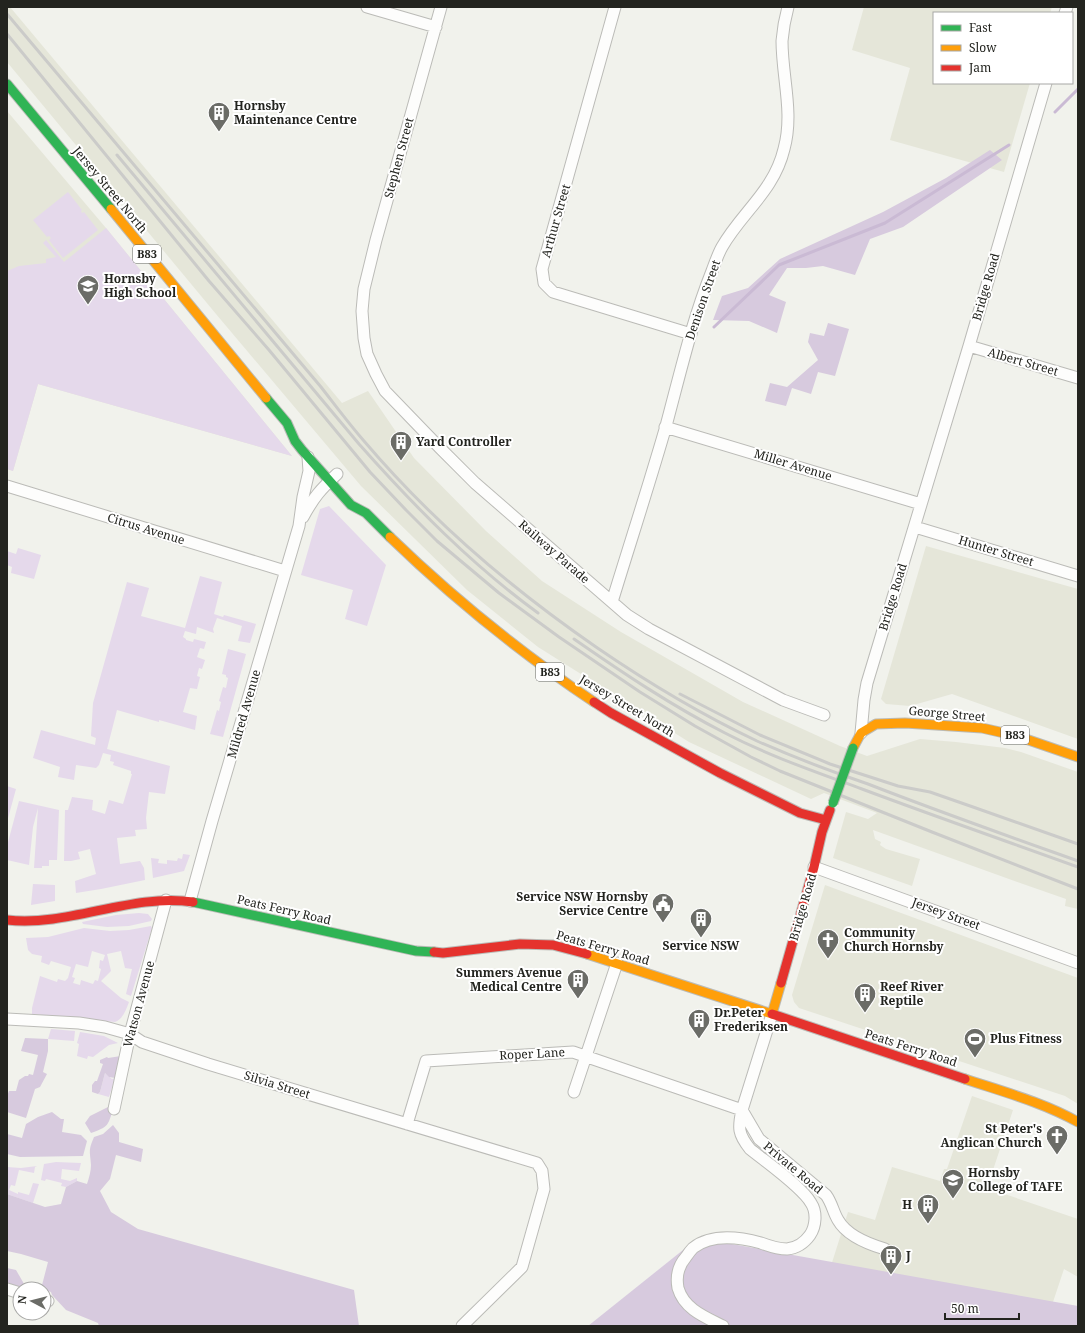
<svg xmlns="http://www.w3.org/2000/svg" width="1085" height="1333" viewBox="0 0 1085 1333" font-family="'Noto Serif',serif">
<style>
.built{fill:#e5e6d9}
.green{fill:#e5d9eb;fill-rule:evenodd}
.forest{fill:#d7cade}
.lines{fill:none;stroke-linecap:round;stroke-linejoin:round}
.stream{stroke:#cabad4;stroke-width:3}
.street-casing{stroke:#bbbbb7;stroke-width:13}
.fast-casing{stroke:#bbbbb7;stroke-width:11}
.slow-casing{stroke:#bbbbb7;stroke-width:11}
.jam-casing{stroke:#bbbbb7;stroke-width:11}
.street{stroke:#fdfdfc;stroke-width:11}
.fast{stroke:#30b455;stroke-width:9}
.slow{stroke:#ff9f0a;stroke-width:9}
.jam{stroke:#e5322d;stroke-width:9}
.rail{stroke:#cbcbc9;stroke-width:3}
.fast-bridge-casing{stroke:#bbbbb7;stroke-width:11;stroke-linecap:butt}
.fast-bridge{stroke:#30b455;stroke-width:9}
.labels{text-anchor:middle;stroke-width:4;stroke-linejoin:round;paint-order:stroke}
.shield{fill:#fff;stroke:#656662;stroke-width:1}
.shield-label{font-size:11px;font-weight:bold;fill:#23241f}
.poi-label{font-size:12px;font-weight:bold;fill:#23241f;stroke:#fff;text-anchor:start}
.street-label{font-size:12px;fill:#23241f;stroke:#fff}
</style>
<rect width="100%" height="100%" fill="#f1f2ec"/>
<path class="built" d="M7,7H10L342,403L368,391L414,458L486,531L542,581L621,632L743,702L840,746L867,756L920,739L956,742L1005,748L1021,752L1078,772V909L1065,906L1066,899L1023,884L873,830L875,839L881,842L880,845L886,849L920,859L912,886L833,858L846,812L868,819L877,813L824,793L811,799L689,742L538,647L467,590L361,486L216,314L7,62Z
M864,7H1052L1050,13H934V83H1030L1004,172L890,140L910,68L852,50Z
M7,111L106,228L292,456L38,384L13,471L7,469Z
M926,546L1078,589V739L952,694L910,706L886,704L881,699Z
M825,885L1078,978V1104L1065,1096L799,1008L794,1002L792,995Z
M972,1096L1013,1110L987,1188L1078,1219V1277L1064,1269L1045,1326L823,1291L848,1212L875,1220L892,1167L940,1181L944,1169H947Z"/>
<path class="green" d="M68,192L82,210L81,211L82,213L84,212L98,230L63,258L49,240L51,238L49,236L47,237L33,220Z
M106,228L292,456L38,384L13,471L7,469V271L19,266L46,263V259L56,257L43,243L46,240L64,262Z
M329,506L386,565L367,626L345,619L353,590L301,575L320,509Z
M18,548L41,555L34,579L11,573L12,567L7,565V551L16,554Z
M200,576L222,582L214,614L223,617L224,615L256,624L250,643L238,641L242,626L217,618L213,629L214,633L197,627L196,634L185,631L183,637L186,639V640L193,642L194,639L206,642L204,649L200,648L197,657L205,660L202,669L199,668L197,676L200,677L197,689L190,688L183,712L197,716L195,730L159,720V722L117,710L107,749L170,766L165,794L149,792L146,818L147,829L135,830L136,836L117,838L120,864L140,861L144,868L145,880L101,889L76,893L75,881L96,874L90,849L78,852L80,859L71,861H64L65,810H68L72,797L93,800L92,810L105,814L109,800L123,804L132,774H131V771L113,765L114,762L110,761L111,755L103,753L99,765L96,768L76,765L74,780L58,777L60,767L33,758L41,730L95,745L96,738L91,736L93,703L127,582L149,588L141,616L185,628Z
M228,649L246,654L223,737L210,734L217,710L219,711L221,702L219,701L223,687L226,688L228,678L226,677V675L222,674Z
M7,786L16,789L7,822Z
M19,801L59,810L57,860H49V866H42V868H34L38,808L33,827L29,865L7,860V846Z
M183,854L190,855L184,871L153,878L151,858L159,859L158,863L167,864V860L177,861L178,858L182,859Z
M33,884L55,885V901L31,905Z
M139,913L148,914L152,919L151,921L129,926L107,927L83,924L82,922L116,915Z
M151,926L152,928L131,996L126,994L132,969L125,968L121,951L107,954L111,971L101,981L121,998L129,1002C126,1010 123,1019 115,1022L32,1014V1008L40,976L57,982L58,979L65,981L68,978L71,967L51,961L49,965L41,962L42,956L32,954L28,950L26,938L48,937L84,928L110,931L129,930ZM92,951L105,955L103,961L100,960L99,968L101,969L98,981L95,980L93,984L81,980L80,985L73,983L75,978L72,977L76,964L88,967Z
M51,1029L75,1031L74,1041L48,1039Z
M80,1032L104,1036L118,1043L109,1045L93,1057L88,1056L87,1059L77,1056L79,1044L77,1043Z
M105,1073L112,1079L115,1078L109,1097L98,1094L100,1092Z
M56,1162L81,1163L79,1171L62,1169L61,1179L70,1181L77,1178V1181L66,1187L61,1186L62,1183L46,1179L45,1181L41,1180L44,1164Z
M37,1166L35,1167L34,1173L19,1170L15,1186L11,1185L9,1190L18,1194V1192L29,1195L33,1183L39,1184L33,1203L7,1194V1177L8,1172L7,1171V1167L21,1168Z"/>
<path class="forest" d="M990,150L1002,160L903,227L870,239L855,275L823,266L806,268H787L769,295L786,302L777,333L749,321L713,320L722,296L748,288L780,259L883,212L946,178Z
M828,323L849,329L835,376L818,372L811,394L792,388L786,406L765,401L770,383L787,387L818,360L808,342L810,333L824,336Z
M25,1038L48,1039V1051L43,1072L47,1074L40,1087L35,1089L26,1118L7,1112V1096L9,1091H16L19,1080L25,1076H28L29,1074L33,1075L38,1055L21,1051Z
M121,1056L115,1078L109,1077L105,1073L100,1092L98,1094L92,1092V1085L95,1081H97L103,1064L100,1063V1060L107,1057L108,1058Z
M108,1107L113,1109C108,1126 108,1127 91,1133L85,1123L90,1116Z
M52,1112L61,1119H64L62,1132L81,1135L87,1141L83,1156L20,1157L7,1154V1134L22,1138L26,1124L38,1117Z
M113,1125L119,1133V1142L143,1149L141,1162L116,1155L110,1179L100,1191L111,1212L138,1229L354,1290L359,1326H99L98,1323L66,1310L52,1295L51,1292L41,1289L48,1262L21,1254L7,1251V1194L45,1207L61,1204L66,1187L77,1181L87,1184C89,1178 91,1171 91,1165C90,1151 88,1151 94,1137L103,1134Z
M698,1238L1078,1306V1326H588Z
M7,1268L16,1270L27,1289H20L7,1285Z"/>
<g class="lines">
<path class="stream" d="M1055,112L1078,89
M714,327L779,265L885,223L1009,145"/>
<g class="street-casing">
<path id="street" d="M367,7L436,27
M441,7L376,240L364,289L362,311L364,338L367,354L376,374L385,391L440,448L475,483L627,615L649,629L783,700L824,715
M615,7L542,269L544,283L553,292L691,334
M1065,13L1067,7
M969,346L1078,378
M665,427L921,504
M7,486L285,571
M303,517C314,497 320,490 337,474
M915,527L1078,576
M612,602C630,543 649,485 666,426C680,374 692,321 712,271C715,263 718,254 722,247C742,212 774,191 784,149C794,113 782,77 782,41C783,29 785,18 788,7
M861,733L864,700L867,683L969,346L1046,83
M814,867L1078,963
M190,901L212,821L299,526L303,497L309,471L308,457
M7,1019L79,1023L105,1027L130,1034L142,1042L208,1064L537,1163L542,1171L544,1189L522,1267L462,1326
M574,1092L617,963
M114,1109L130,1034L166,900
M742,1110L759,1139L826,1195C832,1203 833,1212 838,1220C847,1236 868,1244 885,1249
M407,1124L426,1061L573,1052L742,1110
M7,1289L20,1293
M44,1300L48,1301
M723,1326C705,1317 684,1309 678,1288C676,1277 678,1266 686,1257C688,1254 691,1250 693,1248C712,1233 739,1237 761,1243C769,1246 778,1249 787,1249C797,1248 805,1242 810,1235C816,1226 817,1212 811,1203C802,1187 766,1162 750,1149C738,1134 738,1128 742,1110L772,1014"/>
</g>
<g class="fast-casing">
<path id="fast" d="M7,84L111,209
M266,398L287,423L295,441L302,450L351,505L366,513L390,537
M193,902L416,951L434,952"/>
</g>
<g class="slow-casing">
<path id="slow" d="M111,209L266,398
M390,537C453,598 521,653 594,702
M853,748L861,733L876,724L905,723L982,728L1017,736L1078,757
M587,954L772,1014L781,983
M965,1079C1004,1092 1042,1102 1078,1122"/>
</g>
<g class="jam-casing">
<path id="jam" d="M594,702L611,713L720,773L800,813L826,820
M7,920C70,927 130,893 193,902
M434,952L443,953L520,944L553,945L587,954
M781,983L814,867L822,832L830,810
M772,1014L965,1079"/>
</g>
<use href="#street" class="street"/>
<use href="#fast" class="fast"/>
<use href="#slow" class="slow"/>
<use href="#jam" class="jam"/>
<path class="rail" d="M7,14L321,387C335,405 349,424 364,441C432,521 509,587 596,647C647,682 700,714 757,741C793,757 830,771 868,784C937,811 1008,836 1078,861
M7,34L209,281L269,350L370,472L406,510L437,541L499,593L559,637L640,692L695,726L751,757L780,771L932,832L1078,889
M117,155L359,444C414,506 472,565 538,613
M574,639C623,673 672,706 725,733C769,756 816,772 862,789C934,816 1006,841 1078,867
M680,694L760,735L830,764L898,786L930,792L973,807L1078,844"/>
<g class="fast-bridge-casing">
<path id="fast-bridge" d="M833,803L853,748"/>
</g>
<use href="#fast-bridge" class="fast-bridge"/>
</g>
<defs>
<g id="building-pin" transform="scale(1.15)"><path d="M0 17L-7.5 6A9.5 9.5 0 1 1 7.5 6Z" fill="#6b6c67" stroke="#fff"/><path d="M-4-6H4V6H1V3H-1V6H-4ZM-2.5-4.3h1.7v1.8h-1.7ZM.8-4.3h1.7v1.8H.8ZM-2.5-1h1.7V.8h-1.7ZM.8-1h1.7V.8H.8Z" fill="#fff"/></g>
<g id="school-pin" transform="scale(1.15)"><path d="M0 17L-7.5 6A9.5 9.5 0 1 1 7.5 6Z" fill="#6b6c67" stroke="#fff"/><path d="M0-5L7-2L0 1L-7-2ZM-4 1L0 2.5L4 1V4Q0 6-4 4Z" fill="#fff"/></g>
<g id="civic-pin" transform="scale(1.15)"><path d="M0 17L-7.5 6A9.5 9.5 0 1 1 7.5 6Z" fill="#6b6c67" stroke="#fff"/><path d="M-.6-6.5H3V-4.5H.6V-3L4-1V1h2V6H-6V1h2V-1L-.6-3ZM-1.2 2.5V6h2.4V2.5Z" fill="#fff"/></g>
<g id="church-pin" transform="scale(1.15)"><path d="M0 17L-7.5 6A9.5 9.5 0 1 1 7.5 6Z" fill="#6b6c67" stroke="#fff"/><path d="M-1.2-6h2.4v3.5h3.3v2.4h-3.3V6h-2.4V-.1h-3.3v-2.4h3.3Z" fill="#fff"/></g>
<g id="stadium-pin" transform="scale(1.15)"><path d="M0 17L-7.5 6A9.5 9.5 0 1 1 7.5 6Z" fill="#6b6c67" stroke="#fff"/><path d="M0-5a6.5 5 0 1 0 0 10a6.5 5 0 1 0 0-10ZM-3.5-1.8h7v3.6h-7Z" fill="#fff"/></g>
<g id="university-pin" transform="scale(1.15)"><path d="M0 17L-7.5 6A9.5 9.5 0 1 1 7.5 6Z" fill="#6b6c67" stroke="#fff"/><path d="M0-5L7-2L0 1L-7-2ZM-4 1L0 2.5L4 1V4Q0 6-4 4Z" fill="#fff"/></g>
</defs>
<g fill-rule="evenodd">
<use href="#building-pin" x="219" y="113"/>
<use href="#school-pin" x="88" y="286"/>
<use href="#building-pin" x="401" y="442"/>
<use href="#civic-pin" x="663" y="904"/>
<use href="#building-pin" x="701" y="919"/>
<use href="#church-pin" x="828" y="940"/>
<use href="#building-pin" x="578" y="980"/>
<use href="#building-pin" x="865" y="994"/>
<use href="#building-pin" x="699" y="1020"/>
<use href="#stadium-pin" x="975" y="1039"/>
<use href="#church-pin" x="1057" y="1136"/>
<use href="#university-pin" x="953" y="1180"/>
<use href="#building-pin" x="928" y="1205"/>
<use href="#building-pin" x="891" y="1256"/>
</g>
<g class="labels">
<g class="shield">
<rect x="133" y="245" width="28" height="18" rx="3"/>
<rect x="536" y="663" width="28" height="18" rx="3"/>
<rect x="1001" y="726" width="28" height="18" rx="3"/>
</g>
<g class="shield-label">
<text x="147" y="258">B83</text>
<text x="550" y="676">B83</text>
<text x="1015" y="739">B83</text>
</g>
<g class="poi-label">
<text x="234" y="110">Hornsby<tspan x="234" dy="14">Maintenance Centre</tspan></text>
<text x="104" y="283">Hornsby<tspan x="104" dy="14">High School</tspan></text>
<text x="416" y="446">Yard Controller</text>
<text x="648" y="901" text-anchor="end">Service NSW Hornsby<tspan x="648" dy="14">Service Centre</tspan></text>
<text x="844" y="937">Community<tspan x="844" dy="14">Church Hornsby</tspan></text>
<text x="701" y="950" text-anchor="middle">Service NSW</text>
<text x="562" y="977" text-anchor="end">Summers Avenue<tspan x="562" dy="14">Medical Centre</tspan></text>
<text x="880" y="991">Reef River<tspan x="880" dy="14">Reptile</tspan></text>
<text x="714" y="1017">Dr.Peter<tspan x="714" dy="14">Frederiksen</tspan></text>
<text x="990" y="1043">Plus Fitness</text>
<text x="1042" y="1133" text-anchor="end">St Peter's<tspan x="1042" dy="14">Anglican Church</tspan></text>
<text x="968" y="1177">Hornsby<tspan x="968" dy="14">College of TAFE</tspan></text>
<text x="912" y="1209" text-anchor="end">H</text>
<text x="906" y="1260">J</text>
</g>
<g class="street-label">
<text transform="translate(399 158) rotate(-75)" y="4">Stephen Street</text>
<text transform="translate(110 190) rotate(50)" y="4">Jersey Street North</text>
<text transform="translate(556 221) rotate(-74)" y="4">Arthur Street</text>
<text transform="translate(986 287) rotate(-74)" y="4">Bridge Road</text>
<text transform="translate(703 300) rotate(-71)" y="4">Denison Street</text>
<text transform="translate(1023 362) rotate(16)" y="4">Albert Street</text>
<text transform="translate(793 465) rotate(17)" y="4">Miller Avenue</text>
<text transform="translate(146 529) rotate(17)" y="4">Citrus Avenue</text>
<text transform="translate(996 551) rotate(17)" y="4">Hunter Street</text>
<text transform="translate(554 552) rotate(41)" y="4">Railway Parade</text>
<text transform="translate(893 597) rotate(-73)" y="4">Bridge Road</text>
<text transform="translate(627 706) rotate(31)" y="4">Jersey Street North</text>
<text transform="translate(244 714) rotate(-74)" y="4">Mildred Avenue</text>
<text transform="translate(947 714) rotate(5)" y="4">George Street</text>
<text transform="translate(803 907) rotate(-74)" y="4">Bridge Road</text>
<text transform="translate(284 910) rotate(13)" y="4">Peats Ferry Road</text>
<text transform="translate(946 914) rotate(20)" y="4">Jersey Street</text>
<text transform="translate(603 948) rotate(16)" y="4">Peats Ferry Road</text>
<text transform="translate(139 1004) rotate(-75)" y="4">Watson Avenue</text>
<text transform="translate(911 1048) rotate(18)" y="4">Peats Ferry Road</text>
<text transform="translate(532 1054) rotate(-3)" y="4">Roper Lane</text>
<text transform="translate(277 1085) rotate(17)" y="4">Silvia Street</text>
<text transform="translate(793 1168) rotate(40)" y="4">Private Road</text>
</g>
</g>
<rect width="1085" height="1333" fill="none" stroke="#23241f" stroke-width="16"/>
<rect x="933" y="12" width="140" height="72" fill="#ffffff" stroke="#a7a7a5"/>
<rect x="941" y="25" width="20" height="6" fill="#30b455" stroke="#a7a7a5"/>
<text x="969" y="32" font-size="12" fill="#23241f">Fast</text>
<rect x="941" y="45" width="20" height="6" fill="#ff9f0a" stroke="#a7a7a5"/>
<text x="969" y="52" font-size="12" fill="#23241f">Slow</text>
<rect x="941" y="65" width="20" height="6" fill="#e5322d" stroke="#a7a7a5"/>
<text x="969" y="72" font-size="12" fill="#23241f">Jam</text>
<g transform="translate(32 1301) rotate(277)"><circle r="19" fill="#ffffff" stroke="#a7a7a5"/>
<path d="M0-3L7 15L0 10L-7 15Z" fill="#6b6c67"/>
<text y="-6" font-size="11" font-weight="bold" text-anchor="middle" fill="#23241f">N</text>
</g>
<path d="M945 1313v6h74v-6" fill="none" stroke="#23241f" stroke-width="2"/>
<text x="951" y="1313" font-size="12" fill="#23241f" stroke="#ffffff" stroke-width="3" paint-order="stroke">50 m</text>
</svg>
